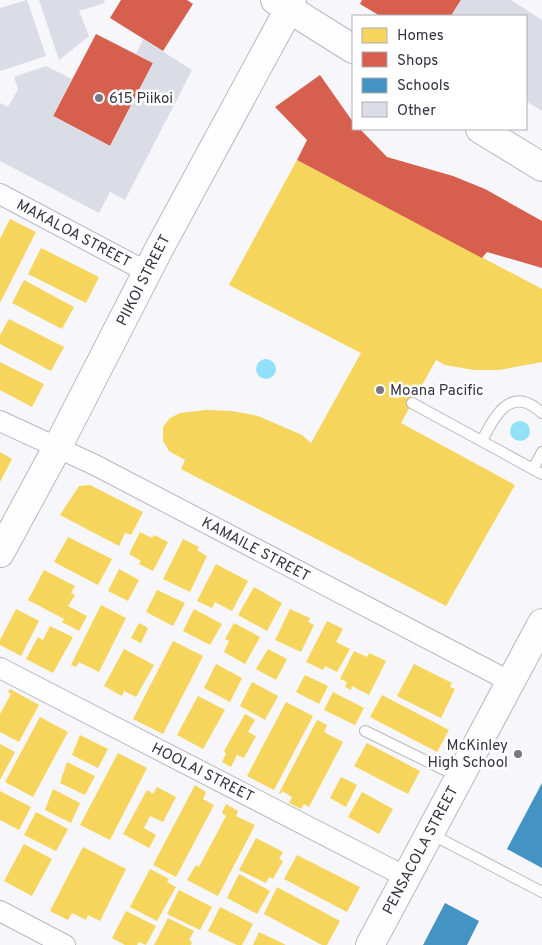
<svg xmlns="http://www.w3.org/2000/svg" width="542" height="945" viewBox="0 0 542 945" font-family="Overpass,sans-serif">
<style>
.water{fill:#92e1f9}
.homes{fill:#f6d55c}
.shops{fill:#d6604d}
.schools{fill:#4393c3}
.building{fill:#dadde6}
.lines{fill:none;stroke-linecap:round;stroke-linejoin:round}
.lane-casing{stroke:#b8b7c0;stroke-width:12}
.street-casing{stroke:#b8b7c0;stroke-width:22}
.secondary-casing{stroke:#b8b7c0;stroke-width:30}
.primary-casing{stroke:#b8b7c0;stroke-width:30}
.lane{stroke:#fefefe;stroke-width:10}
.street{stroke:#fefefe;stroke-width:20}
.secondary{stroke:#fefefe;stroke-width:28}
.primary{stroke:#fefefe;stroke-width:28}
.poi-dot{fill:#797883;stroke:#fff;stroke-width:2}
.labels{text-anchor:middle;stroke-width:5;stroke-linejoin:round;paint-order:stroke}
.poi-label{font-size:15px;fill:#353442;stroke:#fff;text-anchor:start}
.street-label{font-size:15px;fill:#353442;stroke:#fff}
</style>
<rect width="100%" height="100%" fill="#f6f6fb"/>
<path class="water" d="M256 369a10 10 0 1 1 20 0a10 10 0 1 1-20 0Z
M510 431a10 10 0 1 1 20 0a10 10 0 1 1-20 0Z"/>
<path class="homes" d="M297,160L542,289V362L499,370H474L445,365L436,360L401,423L515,485L446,606L181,469L185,460L169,451L163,441V427L170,418L180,413L206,410L232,411L258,416L302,435L311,443L361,353L229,285Z
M10,219L36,232L0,303V239Z
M41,248L99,277L86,303L28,274Z
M24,280L74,307L62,329L12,303Z
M9,319L64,347L51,371L0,344V335Z
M0,362L44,384L32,407L0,390Z
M0,452L12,459L0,482Z
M90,485L143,512L131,535L125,533L119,546L60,515L79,486Z
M140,532L152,538L154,535L168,542L153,571L139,564L141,561L129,554Z
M68,537L112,559L98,585L54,562Z
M183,539L199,547L197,550L207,556L190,592L163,579Z
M216,564L248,581L232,611L215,602L212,608L197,601Z
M119,569L139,580L128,601L108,591Z
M44,570L75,586L71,593L75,595L68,606L87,616L79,631L62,622L64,619L28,600Z
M254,587L282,603L267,631L238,615Z
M157,590L185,603L173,626L146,612Z
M101,605L126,618L99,672L79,662L76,667L71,665Z
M16,609L39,621L21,656L0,645V640Z
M194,609L222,624L210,645L183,631Z
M290,609L310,618L308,622L314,625L301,652L275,640Z
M327,621L343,629L336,642L350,649L337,672L325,666L323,670L306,662Z
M139,623L148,628L141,643L131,638Z
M234,623L260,637L245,664L224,652L229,641L225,639Z
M50,626L73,637L53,673L26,659L38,637L43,640Z
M173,641L203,656L163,734L133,719Z
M124,649L154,665L136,697L124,691L122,696L104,686Z
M268,649L287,659L276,680L256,669Z
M354,651L367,657L369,653L386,661L369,695L352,686L351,690L345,687L347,682L340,679Z
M216,664L242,678L230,702L204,688Z
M414,664L452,683L450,687L455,689L441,718L397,696Z
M305,675L328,686L319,704L296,692Z
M252,682L278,696L265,720L240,706Z
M10,689L39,705L19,742L0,732V714L11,694L8,692Z
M333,692L364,708L355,725L324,710Z
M382,695L449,730L437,752L370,717Z
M198,696L225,710L203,749L177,735Z
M286,702L313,716L274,790L247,776Z
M245,714L255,720L248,732L256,736L244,758L237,755L231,767L222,762L226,754L224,751Z
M40,717L68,732L33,797L5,782Z
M317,720L327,725L324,732L343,742L309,807L304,804L301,809L289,803L292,797L282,791L281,794L279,793Z
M80,735L108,749L98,768L72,755Z
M367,743L420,771L408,794L354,766Z
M0,744L15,752L0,780Z
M118,753L147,768L110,840L80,825Z
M67,762L95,776L85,795L60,783Z
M341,777L357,785L346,807L330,798Z
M195,785L206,792L203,799L214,805L176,877L153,865Z
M157,787L176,797L163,822L150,816L144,828L156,835L149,848L123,834L147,790L153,794Z
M53,789L80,803L71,823L45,810Z
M0,791L31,807L19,830L0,820Z
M362,792L393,809L379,834L348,817Z
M226,804L238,811L236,816L255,825L218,896L187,880L196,865L199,867L226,816L222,813Z
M36,812L68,829L56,851L24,835Z
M256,838L283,852L279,859L283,861L273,879L269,877L266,883L239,870Z
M24,844L52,859L32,896L4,881Z
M83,847L126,869L100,921L88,915L86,920L72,913L68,920L50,911Z
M297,855L360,887L347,912L284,879Z
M150,869L169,879L167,882L176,887L157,921L130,907Z
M239,874L270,891L257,914L227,898Z
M277,887L340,921L327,945H322L264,914Z
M179,890L212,907L200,930L167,914Z
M220,907L253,924L242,945H237L208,931Z
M126,911L156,926L146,945L139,942L137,945H125L112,938Z
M168,918L194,931L189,940L192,942L191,945H154Z
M259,932L286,945H253Z"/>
<path class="shops" d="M121,0H187L193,4L163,51L110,18Z
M362,0H461L451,16H380L360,4Z
M96,34L153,63L110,146L53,116Z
M320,75L353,122V129H360L387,157L453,176L485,189L542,221V268L487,252L482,258L297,160L307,140L275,107Z"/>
<path class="schools" d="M542,783V868L507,849Z
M445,903L479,921L467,945H423Z"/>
<path class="building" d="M27,0L46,56L0,71V8Z
M39,0H104L105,3L79,11L89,36L59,60Z
M461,0H511L542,20V111L526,101V16H451Z
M143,39L192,70L125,200L110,192L99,213L0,161V103L8,107L18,89L14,77L46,66L72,79L53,116L110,146L153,63L136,54Z"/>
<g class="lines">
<g class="lane-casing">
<path id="lane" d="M412,403L542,474
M482,441C494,416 511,384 542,413
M533,469L542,452
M365,731L459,777
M431,834L542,892"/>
</g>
<g class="street-casing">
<path id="street" d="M0,194L147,272
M0,421L95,465L511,682
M0,668L406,877
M0,911L65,945"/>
</g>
<g class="secondary-casing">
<path id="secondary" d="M0,553L57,448L159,249L289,9L292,0
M370,945L542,623"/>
</g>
<g class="primary-casing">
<path id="primary" d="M275,0L353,49
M480,129L542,167"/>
</g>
<use href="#lane" class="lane"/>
<use href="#street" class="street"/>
<use href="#secondary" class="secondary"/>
<use href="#primary" class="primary"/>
</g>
<g class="poi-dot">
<circle cx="99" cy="98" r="5"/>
<circle cx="380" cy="390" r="5"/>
<circle cx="518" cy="754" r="5"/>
</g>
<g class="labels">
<g class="poi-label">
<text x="109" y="103">615 Piikoi</text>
<text x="390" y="395">Moana Pacific</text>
<text x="508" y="750" text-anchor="end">McKinley<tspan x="508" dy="17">High School</tspan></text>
</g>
<g class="street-label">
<text transform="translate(74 233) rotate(28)" y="5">MAKALOA STREET</text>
<text transform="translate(143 280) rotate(-63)" y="5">PIIKOI STREET</text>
<text transform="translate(256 549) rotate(28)" y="5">KAMAILE STREET</text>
<text transform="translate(203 772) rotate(27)" y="5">HOOLAI STREET</text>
<text transform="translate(420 850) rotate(-62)" y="5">PENSACOLA STREET</text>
</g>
</g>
<rect x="352" y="15" width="175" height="115" fill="#ffffff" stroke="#aeaeb3"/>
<rect x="362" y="28" width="25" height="15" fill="#f6d55c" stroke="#aeaeb3"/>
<text x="397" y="40" font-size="15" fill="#353442">Homes</text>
<rect x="362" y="52" width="25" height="15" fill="#d6604d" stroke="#aeaeb3"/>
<text x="397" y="65" font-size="15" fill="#353442">Shops</text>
<rect x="362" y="78" width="25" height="15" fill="#4393c3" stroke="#aeaeb3"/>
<text x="397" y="90" font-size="15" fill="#353442">Schools</text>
<rect x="362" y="102" width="25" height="15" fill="#dadde6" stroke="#aeaeb3"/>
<text x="397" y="115" font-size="15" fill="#353442">Other</text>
</svg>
